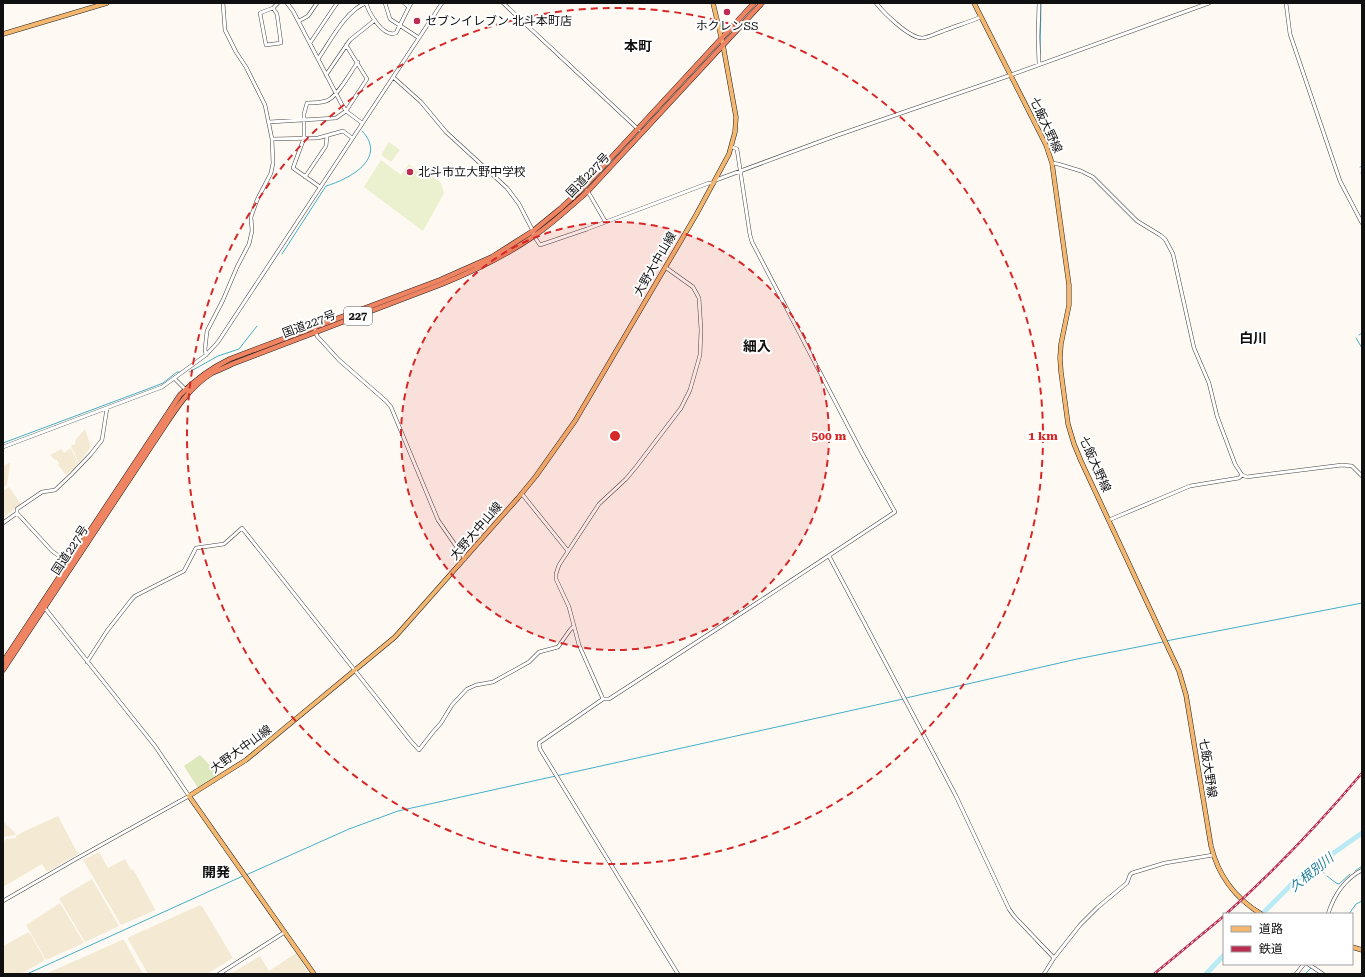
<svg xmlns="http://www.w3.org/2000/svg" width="1365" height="977" viewBox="0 0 1365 977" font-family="'Roboto Serif','Noto Sans JP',serif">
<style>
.farmland{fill:#f4ead4}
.green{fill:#dde8bd}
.pitch{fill:#ebf0cf}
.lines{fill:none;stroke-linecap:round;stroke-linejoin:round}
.stream{stroke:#43afc8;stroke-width:1}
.river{stroke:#baeaf4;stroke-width:5}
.minor-casing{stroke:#434343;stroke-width:4}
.major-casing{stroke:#212121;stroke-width:5}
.highway-casing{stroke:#212121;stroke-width:5.5}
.minor{stroke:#fff;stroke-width:3}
.major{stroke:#f3b76f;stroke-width:4}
.highway{stroke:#ee8461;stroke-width:4.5}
.rail-casing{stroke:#bb2c51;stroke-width:2.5}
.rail{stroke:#fff;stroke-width:1;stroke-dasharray:3;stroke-linecap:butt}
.ring{fill:none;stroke:#d62828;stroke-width:2;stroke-dasharray:7 5}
.poi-dot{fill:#bb2c51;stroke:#fff;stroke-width:1.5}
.labels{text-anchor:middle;stroke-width:4;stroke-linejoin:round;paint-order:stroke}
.shield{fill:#fff;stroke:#585858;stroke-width:1}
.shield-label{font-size:11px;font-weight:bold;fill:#101010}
.poi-label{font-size:12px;fill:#101010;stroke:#fff;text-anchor:start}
.street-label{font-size:12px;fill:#101010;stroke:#fff}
.water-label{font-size:13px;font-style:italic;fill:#1c7b97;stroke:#fff}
.quarter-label{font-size:14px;font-weight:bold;fill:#101010;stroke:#fff}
.centre{fill:#d62828;stroke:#fff;stroke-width:2}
.ring-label{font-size:12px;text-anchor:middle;font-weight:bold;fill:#d62828;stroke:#fff;stroke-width:4;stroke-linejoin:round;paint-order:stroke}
</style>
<rect width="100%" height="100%" fill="#fefaf3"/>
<path class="farmland" d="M85,429L91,447L79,463L71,446L75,444L76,439Z
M71,448L78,463L74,469L66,475L58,465L59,463L56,459L55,460L50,455L61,449L64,453Z
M3,462L4,465L10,463L7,485L3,487Z
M9,487L21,504L3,518V491Z
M58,816L78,854L47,872L42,864L3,887V841L4,840L5,841L6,839L16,838V836L25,831L32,844L25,831Z
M3,821L16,834L15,835L3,837Z
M99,852L108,868L125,859L131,870L133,869L155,909L154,911L121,925L83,860Z
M92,879L119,926L85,942L60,900V898Z
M60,903L84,943L46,960L26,925Z
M200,905L201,907L202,906L233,958L207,974H148L128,939L129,937Z
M29,932L45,960L21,974H3V946Z
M122,940H124L143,974H45Z
M296,953L308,972L305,974H230L260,956L269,971Z"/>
<path class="green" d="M200,755L218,774L198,788L184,766Z"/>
<path class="pitch" d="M389,142L400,150L391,162L381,155Z
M381,160L401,175L409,164L423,176L431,175L441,183L444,193L423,231L364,187Z"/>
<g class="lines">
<path class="stream" d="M1040,54L1041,3
M1360,167L1362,166
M1361,173L1362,175
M282,254L326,186C350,179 388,158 362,131
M1359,335L1362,333
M1356,338L1362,348
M189,372L191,371L218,356L239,349L257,326
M3,443L153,387L163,383L177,372H180
M1166,641L1362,603
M906,698L1077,659L1163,642
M1316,865L1320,867L1324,873
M1355,871L1362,866
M246,875L349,829L398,811L903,699
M1327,876L1336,883L1339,884L1350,874
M1349,914L1356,904L1362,901
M1313,965L1314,964
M27,974L243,876
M1305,974L1311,968"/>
<path class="river" d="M1262,914L1293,883L1308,871L1362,833
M1206,974L1224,955"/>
<g class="minor-casing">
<path id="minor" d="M287,3L293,11L341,103L346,111L362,123
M366,3C369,13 383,38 396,33L411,3
M385,3L390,19L419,38
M404,3L409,7
M503,3L639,130
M876,3C884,13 910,39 923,38C929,37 937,33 943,31C956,26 969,22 981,17
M1039,3L1038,37L1039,64
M1286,3L1290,34L1340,181L1362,223
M273,8L277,14L281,43L266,45L260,13L273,8L278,3
M299,21L308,16L317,3
M310,43L337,3
M318,59C330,42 346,10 366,3
M326,75L350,40L375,20
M393,77L421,102L446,132L507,188L519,204L533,231L534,236L540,245L587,229L709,183H714
M269,122L336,118L346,111L367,79L346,45
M272,139L318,138L343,131L352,138
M1052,163L1058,164L1081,171L1093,177L1137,221L1160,235L1165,239L1173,254L1194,348L1209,383L1217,416L1235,464L1242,475
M305,177L326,146L327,136
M716,180L835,136L1011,75L1209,3
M320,187L293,168L304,138V114L307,103C313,103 320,103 326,101C337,98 351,71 358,62
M587,190L605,221
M315,330L317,336L339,360L386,401L391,407L438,520L465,559
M206,355L205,349L207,331L223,300L237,267L249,244L252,231L251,217L257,200L271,173L273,163L272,139L265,105L246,67L236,52L225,30L223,3
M175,379L186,390
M3,447L162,387L206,355L218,342L442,3
M522,494L568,551
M17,513L52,551L70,564
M1109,520L1190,486L1239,478L1242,475L1247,477L1254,476L1342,465L1352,466L1362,476
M3,523L17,513V509L42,492L55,490L72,474L91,454L102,440L107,408
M829,556L956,796L1009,909L1014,916L1054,958
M87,662L107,631L132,599L135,596L184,571L196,548L224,544L242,528L410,740L419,750L433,732L441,723L452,705L467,689L476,685L493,682L529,662L539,652L558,647L570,630L573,627
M603,699L579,645L569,607L556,579V574L559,565L599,504L626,479L636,467L681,408L690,390L700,355L701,330L699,298L693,287L665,267
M3,901L74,860L189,796L155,746L44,607
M1328,914C1334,895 1345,879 1362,870
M1308,964L1323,974
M219,974L285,932
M678,974L540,749L539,743L603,699H609L757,603L895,512L862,453L752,242L750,235L737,149L732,147
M1044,974L1054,958L1080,925L1098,907L1127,883L1130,875L1132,873L1165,863L1213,855
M1296,974L1304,964"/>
</g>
<g class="major-casing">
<path id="major" d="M974,3L1046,145L1052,163L1069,285V305L1061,344L1060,358L1061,372L1068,424L1074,444L1081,461L1179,671L1186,695L1211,846C1218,875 1235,898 1261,914
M3,34L107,3
M1352,947L1362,950
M314,974L189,796L246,760L395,637L518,498L536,476L575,421L696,215L729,154L735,132L736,117L723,45L713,3"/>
</g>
<g class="highway-casing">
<path id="highway" d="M3,662L180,395C195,380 211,368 230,359L440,280L492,257L533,231L560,209L585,186L754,3
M3,670L164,427C177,407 191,386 212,373C219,370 226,367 232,364L442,284C474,271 505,256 534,236C553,223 570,207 588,191L762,3"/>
</g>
<use href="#minor" class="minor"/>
<use href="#major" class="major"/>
<use href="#highway" class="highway"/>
<g class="rail-casing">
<path id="rail" d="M1226,914C1275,870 1320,823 1362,773
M1154,974L1224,916"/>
</g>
<use href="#rail" class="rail"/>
</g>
<circle cx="615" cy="436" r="214" fill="#d62828" fill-opacity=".12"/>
<g class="ring">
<circle cx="615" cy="436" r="214"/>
<circle cx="615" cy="436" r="428"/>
</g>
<g class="poi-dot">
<circle cx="727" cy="12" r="4"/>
<circle cx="417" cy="21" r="4"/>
<circle cx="410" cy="172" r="4"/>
</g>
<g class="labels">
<rect class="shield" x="344" y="307" width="28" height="18" rx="3"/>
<g class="shield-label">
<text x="358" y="320">227</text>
</g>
<g class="poi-label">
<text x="425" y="25">セブンイレブン 北斗本町店</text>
<text x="727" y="30" text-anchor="middle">ホクレンSS</text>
<text x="418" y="176">北斗市立大野中学校</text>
</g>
<g class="street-label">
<text transform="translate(1046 125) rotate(65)" y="4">七飯大野線</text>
<text transform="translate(588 175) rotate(-46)" y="4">国道227号</text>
<text transform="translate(655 264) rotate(-60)" y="4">大野大中山線</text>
<text transform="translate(309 324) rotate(-21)" y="4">国道227号</text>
<text transform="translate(1095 464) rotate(66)" y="4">七飯大野線</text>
<text transform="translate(476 531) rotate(-49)" y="4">大野大中山線</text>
<text transform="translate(70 550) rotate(-57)" y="4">国道227号</text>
<text transform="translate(241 749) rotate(-36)" y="4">大野大中山線</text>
<text transform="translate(1208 768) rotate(81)" y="4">七飯大野線</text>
</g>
<g class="water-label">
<text transform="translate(1311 872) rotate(-39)" y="5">久根別川</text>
</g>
<g class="quarter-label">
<text x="638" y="51">本町</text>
<text x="1253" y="343">白川</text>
<text x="757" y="351">細入</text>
<text x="216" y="877">開発</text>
</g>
</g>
<circle cx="615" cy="436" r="6" class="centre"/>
<g class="ring-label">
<text x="829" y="440">500 m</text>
<text x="1043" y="440">1 km</text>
</g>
<rect width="1365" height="977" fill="none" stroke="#101010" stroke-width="8"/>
<rect x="1223" y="913" width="130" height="52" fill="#ffffff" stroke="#9f9f9f"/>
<rect x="1231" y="926" width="20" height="6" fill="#f3b76f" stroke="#9f9f9f"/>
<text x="1259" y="933" font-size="12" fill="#101010">道路</text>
<rect x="1231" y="946" width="20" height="6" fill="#bb2c51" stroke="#9f9f9f"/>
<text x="1259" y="953" font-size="12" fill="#101010">鉄道</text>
</svg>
